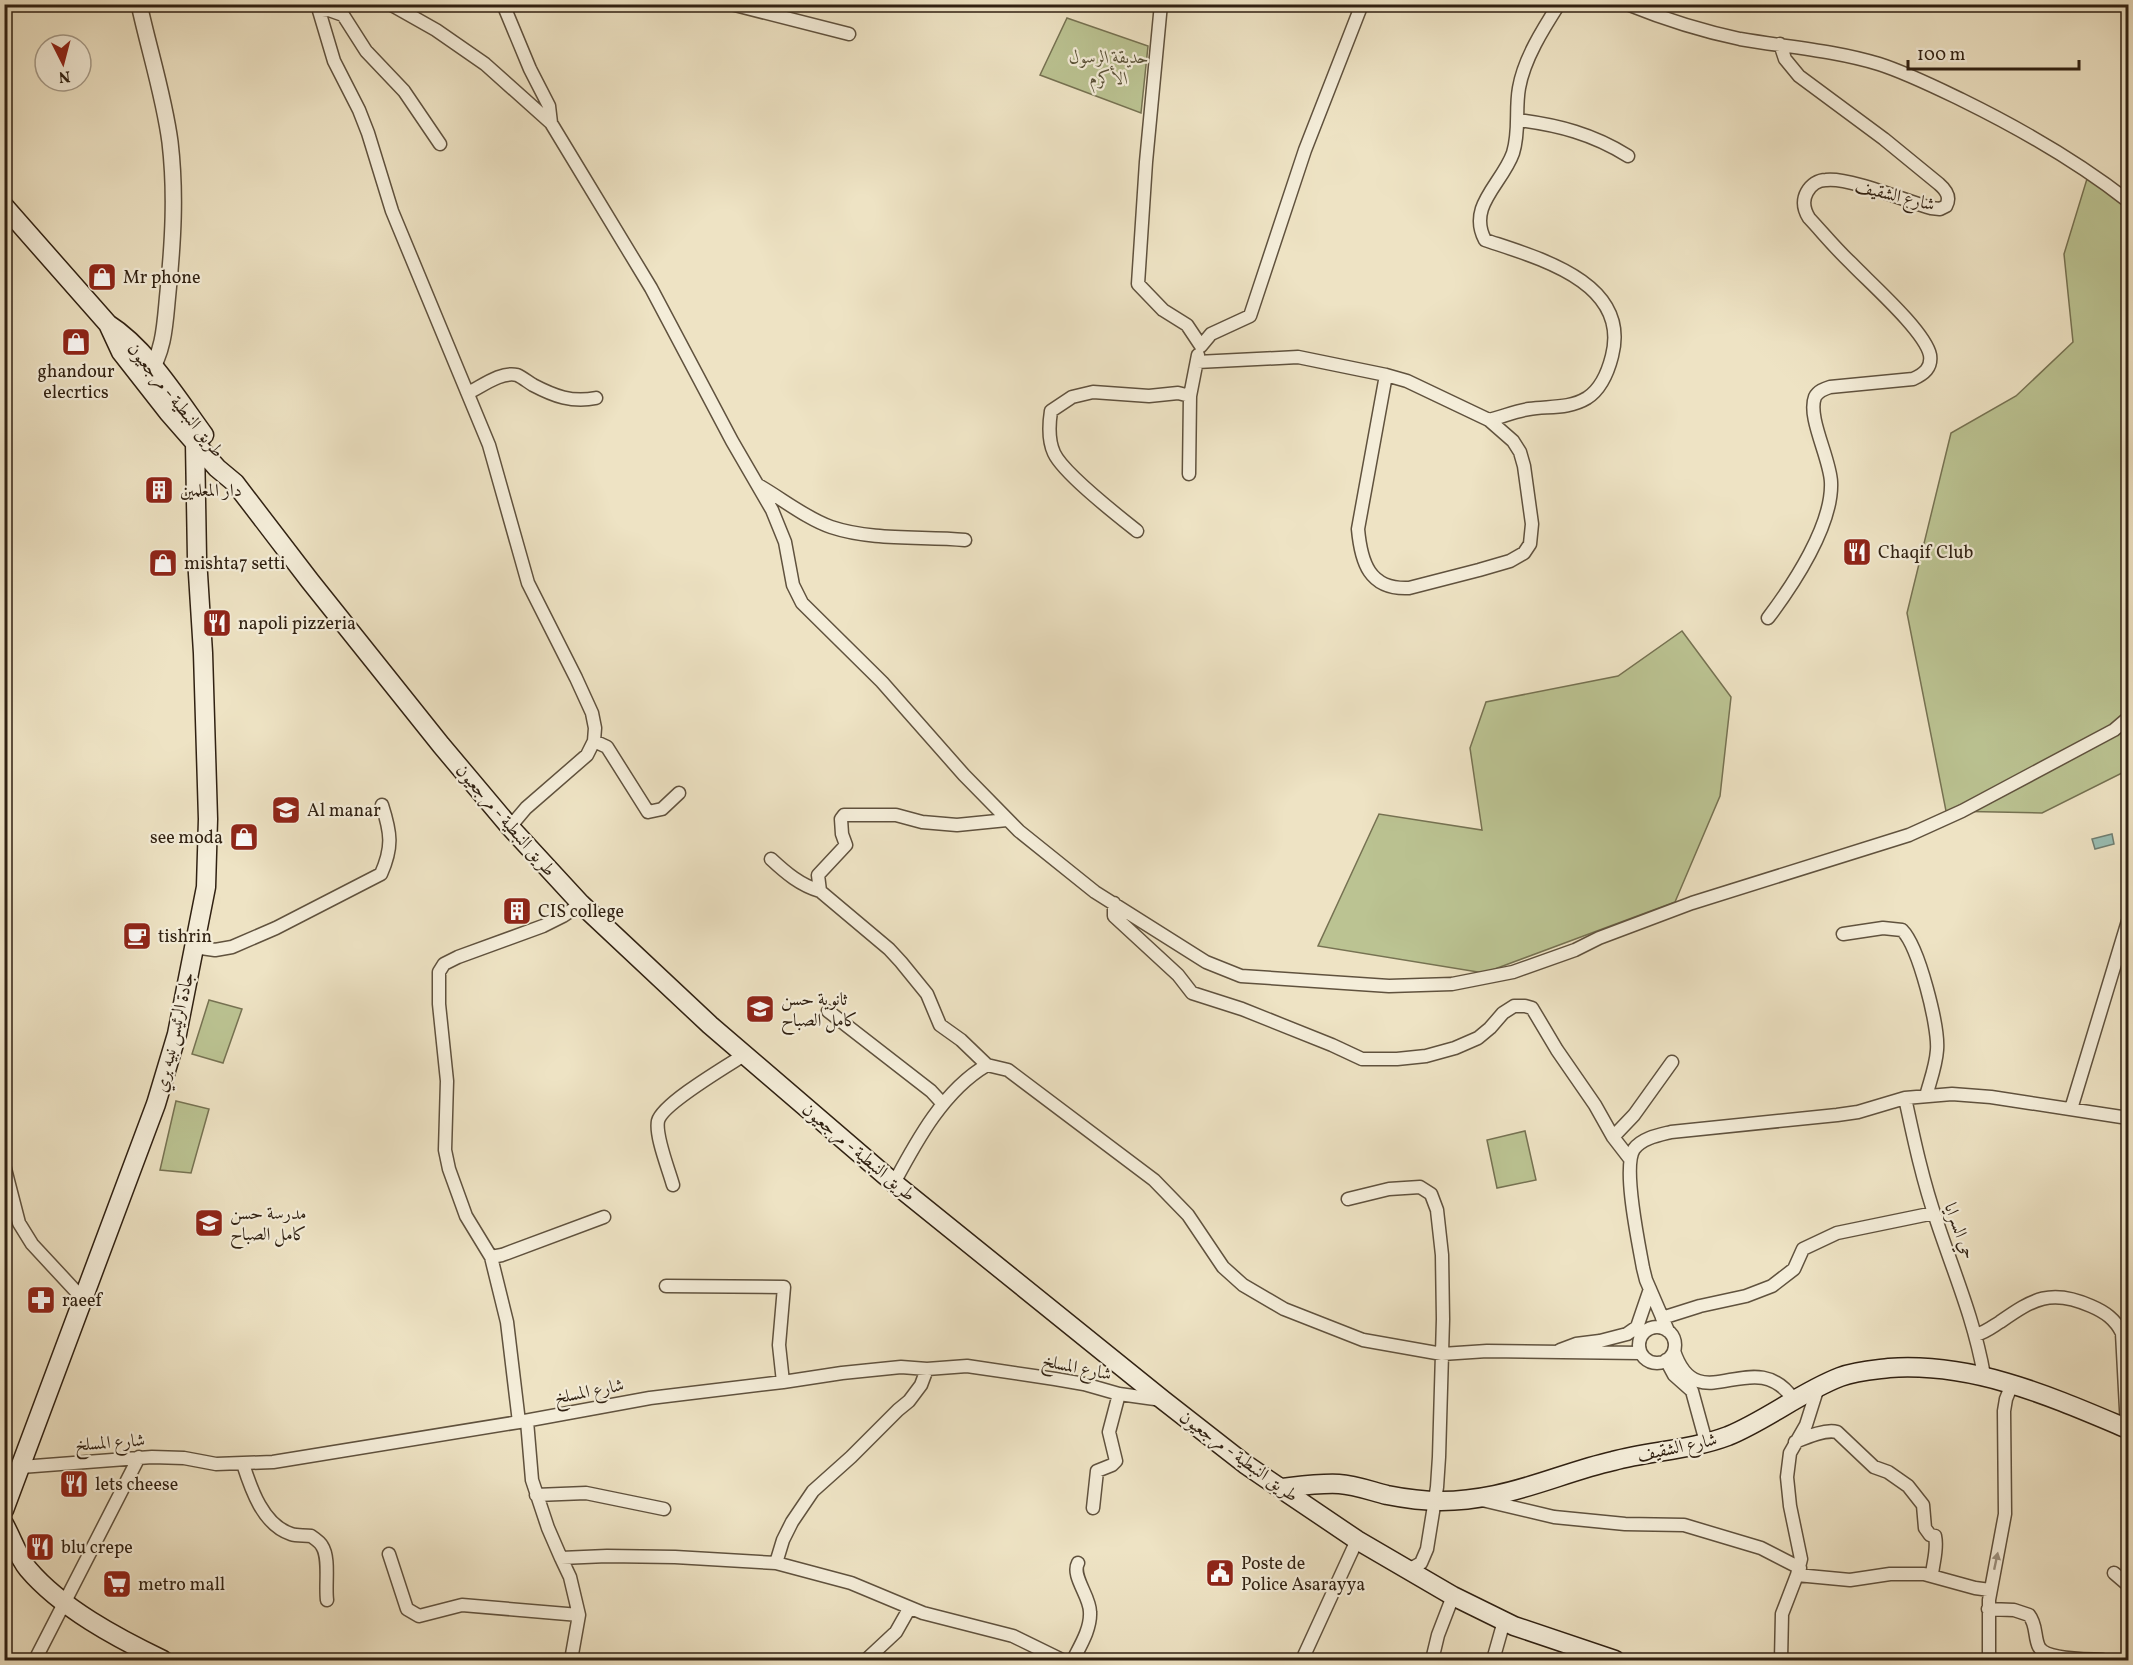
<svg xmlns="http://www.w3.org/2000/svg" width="2133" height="1665" viewBox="0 0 2133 1665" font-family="Vollkorn,Amiri,serif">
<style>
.green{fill:#bbc392;stroke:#767252;stroke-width:1.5}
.water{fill:#99beb4;stroke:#6f7f73;stroke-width:1.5}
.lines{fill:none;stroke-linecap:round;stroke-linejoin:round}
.minor-casing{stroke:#60523e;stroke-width:15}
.tertiary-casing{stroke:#60523e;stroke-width:18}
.secondary-casing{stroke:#302112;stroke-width:21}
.minor{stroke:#f4edd9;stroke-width:12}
.tertiary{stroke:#f4edd9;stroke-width:15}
.secondary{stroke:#f4edd9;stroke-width:18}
.oneway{fill:#9c917f}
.labels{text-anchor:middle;stroke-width:4.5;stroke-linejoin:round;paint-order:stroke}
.park-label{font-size:18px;font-style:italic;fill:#5a5238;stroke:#f4edd9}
.street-label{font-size:18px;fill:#302112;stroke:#f4edd9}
.poi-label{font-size:18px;fill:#302112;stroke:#f4edd9;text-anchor:start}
</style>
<rect width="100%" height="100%" fill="#eee3c4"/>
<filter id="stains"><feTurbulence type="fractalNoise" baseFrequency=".00333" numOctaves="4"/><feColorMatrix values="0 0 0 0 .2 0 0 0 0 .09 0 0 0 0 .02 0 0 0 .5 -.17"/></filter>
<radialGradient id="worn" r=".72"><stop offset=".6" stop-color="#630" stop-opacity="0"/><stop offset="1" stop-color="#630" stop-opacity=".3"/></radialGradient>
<path class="green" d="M1067,18L1148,46L1141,113L1040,75Z
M2090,169L2128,201V770L2042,813L1946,811L1907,613L1951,433L2016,396L2073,342L2064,254Z
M1682,631L1731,697L1720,796L1675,902L1484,973L1318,946L1379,814L1482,830L1470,748L1486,702L1618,676Z
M209,1000L242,1009L223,1063L192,1054Z
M176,1101L209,1109L191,1173L160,1170Z
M1525,1131L1536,1180L1497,1188L1487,1140Z"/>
<path class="water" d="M2112,834L2114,844L2095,849L2092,839Z"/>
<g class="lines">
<g class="minor-casing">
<path id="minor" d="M317,4L334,61L359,110L368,133L392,211L489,445L528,583L576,678L592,713L595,728L594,741L587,755L526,808L510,827
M390,4L436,30L485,64L551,123L651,288L732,441L772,510L785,542L793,585L802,603L882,682L964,775L1019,831L1095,892L1206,962L1241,976L1389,986L1452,984L1513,972L1575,950L1599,938L1692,903L1909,835L1962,811L2114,730L2128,718
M443,4H449
M503,4L530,69L549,106L551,123
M731,4L849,34
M1161,4L1146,162L1138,284L1163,310L1187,325L1201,346L1211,334L1250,316L1305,150L1362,4
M1627,4C1664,19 1702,31 1740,39C1786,47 1833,50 1879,64C1907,73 1935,87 1962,100C2021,129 2077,161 2128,201
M319,11L329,10L343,15L366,51L404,91L440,144
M1518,120C1558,125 1593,134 1628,156
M1197,362L1298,357L1386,375L1407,381L1489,420L1513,441L1520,452L1524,466L1532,524L1530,544L1524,553L1510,561L1479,570L1409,588C1369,590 1361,562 1358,529L1386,375
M468,393C481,387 501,371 517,375C522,377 528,382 533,385C554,396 572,403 596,398
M1489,420C1502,417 1515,411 1529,409C1548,406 1569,409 1587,398C1601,389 1608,372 1612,356C1631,282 1538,258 1485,240C1467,206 1502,184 1513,153C1520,131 1515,110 1519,88C1524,59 1543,29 1559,4
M1189,474L1190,396
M758,485C781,498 807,519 831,527C873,541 921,536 965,540
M1137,531C1117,515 1063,473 1054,453C1048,440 1049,424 1051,411L1072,397L1093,392L1149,396L1178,393L1190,396L1198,355
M1768,618C1793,585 1833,525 1831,482C1830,458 1807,417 1815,397C1818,391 1824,389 1830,387L1913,379C1924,374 1932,368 1930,355C1925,331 1869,282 1851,263C1836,249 1823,233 1809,218C1804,210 1802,201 1807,192C1811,185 1818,180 1826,180C1849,177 1906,201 1931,208L1940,209L1946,206C1951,197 1946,190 1939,184L1884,139L1799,76L1785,59L1780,44
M594,741L607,747L648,812L662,809L679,793
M1007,820L957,825L922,822L896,815H844L841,819L842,834L846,845L818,875L820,891L889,949L901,962L927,994L940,1025L961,1040L987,1065L1008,1070L1154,1180L1188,1215L1223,1267L1243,1285L1284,1309L1363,1340L1442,1354L1487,1351L1640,1353
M771,859C786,873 800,885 820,891
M1114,903V916L1178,975L1192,993L1242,1009L1332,1045L1362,1059H1397L1426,1056L1455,1048L1478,1038L1490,1028L1503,1013L1514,1006H1525L1532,1008L1557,1050L1595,1105L1613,1137L1630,1159
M1843,934L1883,928L1902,930C1919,947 1939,1027 1937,1050C1936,1066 1930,1081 1926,1096
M194,947L215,950L232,947L276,928L381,874C393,847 391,833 382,805
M828,1011L931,1091L943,1104
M1905,1098C1914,1140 1923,1182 1937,1222C1955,1276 1974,1319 1984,1375
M2071,1109L2128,921
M1613,1137L1634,1115L1672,1062
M4,1165L19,1223L32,1244L83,1299
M894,1183C917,1140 944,1090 987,1065
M673,1185C669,1170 655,1136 658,1121C662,1104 727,1066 744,1055
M1348,1199L1389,1189L1420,1187L1431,1194L1437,1210L1442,1255L1443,1319L1439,1457L1437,1487L1427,1549L1421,1563L1410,1569
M491,1257L466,1216L449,1169L445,1150L447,1081L439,1004V972L444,964L458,957L543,926L563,916L581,904
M666,1286L784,1287L779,1345L783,1382
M1662,1318L1700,1306L1746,1296L1772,1286L1794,1269L1803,1249L1837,1233L1934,1213
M1639 1345a18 18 0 1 1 36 0a18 18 0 1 1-36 0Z
M1668,1331L1646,1280L1643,1268C1639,1245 1622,1167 1634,1149C1642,1138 1659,1135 1671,1132L1837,1115L1858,1112L1905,1098L1952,1094L1991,1097L2128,1118
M1976,1335C1986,1332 1992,1327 2000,1322C2033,1299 2051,1288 2091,1306C2105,1312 2115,1319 2122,1333L2127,1428L2128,1432
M1560,1350L1576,1344L1600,1341L1627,1334L1637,1327L1650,1289
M1674,1351C1698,1423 1754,1341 1794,1400
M1666,1360L1674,1375L1692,1391L1706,1442
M527,1421L532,1480L548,1528L561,1558L607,1556L675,1557L776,1563L851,1583L923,1613L1013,1636L1062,1660
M519,1422L507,1322L491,1257L502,1255L604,1217
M1795,1442C1807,1437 1825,1429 1837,1432L1874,1467L1888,1472L1908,1486L1923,1505L1925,1528L1930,1535L1935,1536C1938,1549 1933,1562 1932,1575
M243,1464C251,1489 263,1525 291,1534C297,1536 304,1535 311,1536C314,1538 320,1542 322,1546C330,1558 325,1584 327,1600
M4,1474L21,1467L152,1457L184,1458L216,1464L273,1462L519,1422L650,1398L783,1382L842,1373L901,1367L927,1369L967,1366L1055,1379L1084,1384L1119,1394L1162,1400
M536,1495L586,1493L664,1509
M1482,1500L1554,1517L1625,1524L1684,1525L1761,1548L1800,1568
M1093,1508L1097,1471L1112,1465L1116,1461L1109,1432L1119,1394
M389,1554L407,1609L419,1616L462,1605L579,1615
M561,1558L570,1577L579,1615L571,1660
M776,1563L783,1540L792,1522L813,1491L851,1457L898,1410L909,1401L921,1385L927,1369
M2114,1573L2128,1585
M1797,1575L1850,1580L1890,1574H1924L1975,1588L1990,1590
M1988,1609L2014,1610L2029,1615C2037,1625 2034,1637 2039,1647C2046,1660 2088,1659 2103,1660
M35,1660L139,1457
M866,1660L896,1632L909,1609
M1073,1660C1080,1646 1091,1629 1090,1612C1090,1596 1071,1576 1078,1563
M1302,1660L1357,1540
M1432,1660L1438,1635L1453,1596
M1493,1660L1504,1621
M1781,1660L1782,1614L1797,1575L1801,1559L1790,1506L1787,1477L1790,1453L1806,1425L1818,1387
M1989,1660V1600L2005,1514L2004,1411L2006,1399L2012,1384"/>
</g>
<g class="tertiary-casing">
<path id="tertiary" d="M139,4C149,50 164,96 170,142C176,193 173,242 168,292C165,321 165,350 148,375"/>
</g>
<g class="secondary-casing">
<path id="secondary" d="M4,206L108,324C146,348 177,398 204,435
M108,324L121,352L168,412L217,468L235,483L310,581L441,745L510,827L581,904L710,1025L894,1183L1163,1400L1245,1464L1280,1488L1357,1540L1453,1596L1514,1626L1615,1660
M1280,1488C1299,1486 1319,1483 1339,1484C1355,1485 1371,1491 1387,1495C1427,1503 1456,1503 1495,1495C1535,1487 1573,1470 1613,1461C1650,1451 1691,1450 1728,1436C1767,1420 1801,1392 1840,1377C1856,1371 1873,1370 1889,1368C1974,1362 2052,1397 2128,1429
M4,1510L156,1104L177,1034L206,887L208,819L203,653L197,558L195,443L197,426
M4,1524C12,1538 18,1557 28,1569C61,1608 117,1638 163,1660"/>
</g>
<use href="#minor" class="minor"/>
<use href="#tertiary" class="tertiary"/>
<use href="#secondary" class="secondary"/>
</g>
<defs><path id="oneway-solid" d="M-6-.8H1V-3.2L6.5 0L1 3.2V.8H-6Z" transform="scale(1.5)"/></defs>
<use class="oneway" href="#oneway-solid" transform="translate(1996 1561) rotate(-78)"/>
<defs>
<g id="shop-square" transform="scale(1.5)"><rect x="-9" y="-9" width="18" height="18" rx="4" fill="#8f2418" stroke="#f4edd9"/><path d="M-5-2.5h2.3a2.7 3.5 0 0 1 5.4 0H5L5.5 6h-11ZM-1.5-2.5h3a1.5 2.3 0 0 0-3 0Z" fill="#fff"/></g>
<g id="building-square" transform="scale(1.5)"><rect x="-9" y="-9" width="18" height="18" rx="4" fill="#8f2418" stroke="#f4edd9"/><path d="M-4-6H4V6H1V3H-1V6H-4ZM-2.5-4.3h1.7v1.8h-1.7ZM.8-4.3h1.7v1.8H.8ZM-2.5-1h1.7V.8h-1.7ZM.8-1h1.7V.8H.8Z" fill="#fff"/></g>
<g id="restaurant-square" transform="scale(1.5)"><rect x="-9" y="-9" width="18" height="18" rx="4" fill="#8f2418" stroke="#f4edd9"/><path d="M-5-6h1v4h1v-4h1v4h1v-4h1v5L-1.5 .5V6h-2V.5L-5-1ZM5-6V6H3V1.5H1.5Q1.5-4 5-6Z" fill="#fff"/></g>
<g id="university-square" transform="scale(1.5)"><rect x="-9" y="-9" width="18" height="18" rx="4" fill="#8f2418" stroke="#f4edd9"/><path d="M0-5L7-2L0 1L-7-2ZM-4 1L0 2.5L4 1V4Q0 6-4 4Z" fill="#fff"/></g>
<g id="cafe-square" transform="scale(1.5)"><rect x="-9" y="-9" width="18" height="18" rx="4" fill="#8f2418" stroke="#f4edd9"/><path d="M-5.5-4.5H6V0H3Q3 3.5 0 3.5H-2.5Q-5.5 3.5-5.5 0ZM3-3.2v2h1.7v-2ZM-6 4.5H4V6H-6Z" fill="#fff"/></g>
<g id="school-square" transform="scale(1.5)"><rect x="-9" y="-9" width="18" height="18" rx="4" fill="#8f2418" stroke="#f4edd9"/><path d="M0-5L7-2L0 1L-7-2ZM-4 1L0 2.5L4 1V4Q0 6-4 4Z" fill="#fff"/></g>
<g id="pharmacy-square" transform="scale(1.5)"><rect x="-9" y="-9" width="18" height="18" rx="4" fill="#8f2418" stroke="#f4edd9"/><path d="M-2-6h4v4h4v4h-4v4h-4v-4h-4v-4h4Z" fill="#fff"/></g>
<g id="civic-square" transform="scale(1.5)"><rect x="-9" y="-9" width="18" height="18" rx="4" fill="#8f2418" stroke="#f4edd9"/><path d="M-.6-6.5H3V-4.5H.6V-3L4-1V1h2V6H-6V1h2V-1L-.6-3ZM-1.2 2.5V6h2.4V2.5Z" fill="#fff"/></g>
<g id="supermarket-square" transform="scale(1.5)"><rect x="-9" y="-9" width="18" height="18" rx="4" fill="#8f2418" stroke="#f4edd9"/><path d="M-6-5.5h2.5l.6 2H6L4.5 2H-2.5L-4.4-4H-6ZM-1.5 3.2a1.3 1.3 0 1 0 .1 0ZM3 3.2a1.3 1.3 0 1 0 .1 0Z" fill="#fff"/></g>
</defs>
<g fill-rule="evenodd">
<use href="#shop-square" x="102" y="277"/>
<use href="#shop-square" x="76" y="342"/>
<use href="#building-square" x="159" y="490"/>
<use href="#restaurant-square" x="1857" y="552"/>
<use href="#shop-square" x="163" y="563"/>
<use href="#restaurant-square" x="217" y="623"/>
<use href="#university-square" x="286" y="810"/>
<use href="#shop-square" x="244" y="837"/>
<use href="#building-square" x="517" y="911"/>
<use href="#cafe-square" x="137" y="936"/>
<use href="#school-square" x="760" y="1009"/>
<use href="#school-square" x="209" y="1223"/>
<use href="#pharmacy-square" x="41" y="1300"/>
<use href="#restaurant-square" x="74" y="1484"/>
<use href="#restaurant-square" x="40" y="1547"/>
<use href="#civic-square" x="1220" y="1573"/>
<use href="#supermarket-square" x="117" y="1584"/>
</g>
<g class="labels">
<g class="park-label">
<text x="1109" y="63">حديقة الرسول<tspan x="1109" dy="21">الأكرم</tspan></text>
</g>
<g class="street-label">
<text transform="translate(1895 195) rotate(14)" y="6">شارع الشقيف</text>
<text transform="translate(176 400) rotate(51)" y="6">طريق النبطية - مرجعيون</text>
<text transform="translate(506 820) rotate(49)" y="6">طريق النبطية - مرجعيون</text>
<text transform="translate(174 1032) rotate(-77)" y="6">جادة الرئيس نبيه بري</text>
<text transform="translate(859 1152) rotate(40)" y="6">طريق النبطية - مرجعيون</text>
<text transform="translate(1960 1231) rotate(70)" y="6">حي السرايا</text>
<text transform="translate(1077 1367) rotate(12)" y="6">شارع المسلخ</text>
<text transform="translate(589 1391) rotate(-11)" y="6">شارع المسلخ</text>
<text transform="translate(110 1442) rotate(-4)" y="6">شارع المسلخ</text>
<text transform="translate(1677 1447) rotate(-12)" y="6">شارع الشقيف</text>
<text transform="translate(1239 1456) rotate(36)" y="6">طريق النبطية - مرجعيون</text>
</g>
<g class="poi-label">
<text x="123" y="283">Mr phone</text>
<text x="76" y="377" text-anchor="middle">ghandour<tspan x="76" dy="21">elecrtics</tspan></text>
<text x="180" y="496">دار المعلمين</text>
<text x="1878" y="558">Chaqif Club</text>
<text x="184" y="569">mishta7 setti</text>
<text x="238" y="629">napoli pizzeria</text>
<text x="307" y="816">Al manar</text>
<text x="223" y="843" text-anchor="end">see moda</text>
<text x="538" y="917">CIS college</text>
<text x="158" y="942">tishrin</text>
<text x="781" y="1005">ثانوية حسن<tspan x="781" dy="21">كامل الصباح</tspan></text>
<text x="230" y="1219">مدرسة حسن<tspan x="230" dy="21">كامل الصباح</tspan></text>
<text x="62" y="1306">raeef</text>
<text x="95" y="1490">lets cheese</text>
<text x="61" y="1553">blu crepe</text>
<text x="1241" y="1569">Poste de<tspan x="1241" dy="21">Police Asarayya</tspan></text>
<text x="138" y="1590">metro mall</text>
</g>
</g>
<rect width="2133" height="1665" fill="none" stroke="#eee3c4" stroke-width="24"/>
<rect x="6" y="6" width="2121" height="1653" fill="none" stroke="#302112" stroke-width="3"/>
<rect x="12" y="12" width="2109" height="1641" fill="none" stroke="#302112" stroke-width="1.5"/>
<g transform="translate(63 63) rotate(174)"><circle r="28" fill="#f4edd9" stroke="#a69b89" stroke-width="1.5"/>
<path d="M0-4.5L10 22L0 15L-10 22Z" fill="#8f2418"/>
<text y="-9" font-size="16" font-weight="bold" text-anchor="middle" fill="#302112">N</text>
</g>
<path d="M1908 60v9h171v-9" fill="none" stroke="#302112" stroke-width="3"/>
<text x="1917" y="60" font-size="18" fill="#302112" stroke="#f4edd9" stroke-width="4.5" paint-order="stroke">100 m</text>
<rect width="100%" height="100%" filter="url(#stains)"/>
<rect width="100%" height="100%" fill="url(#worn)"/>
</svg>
